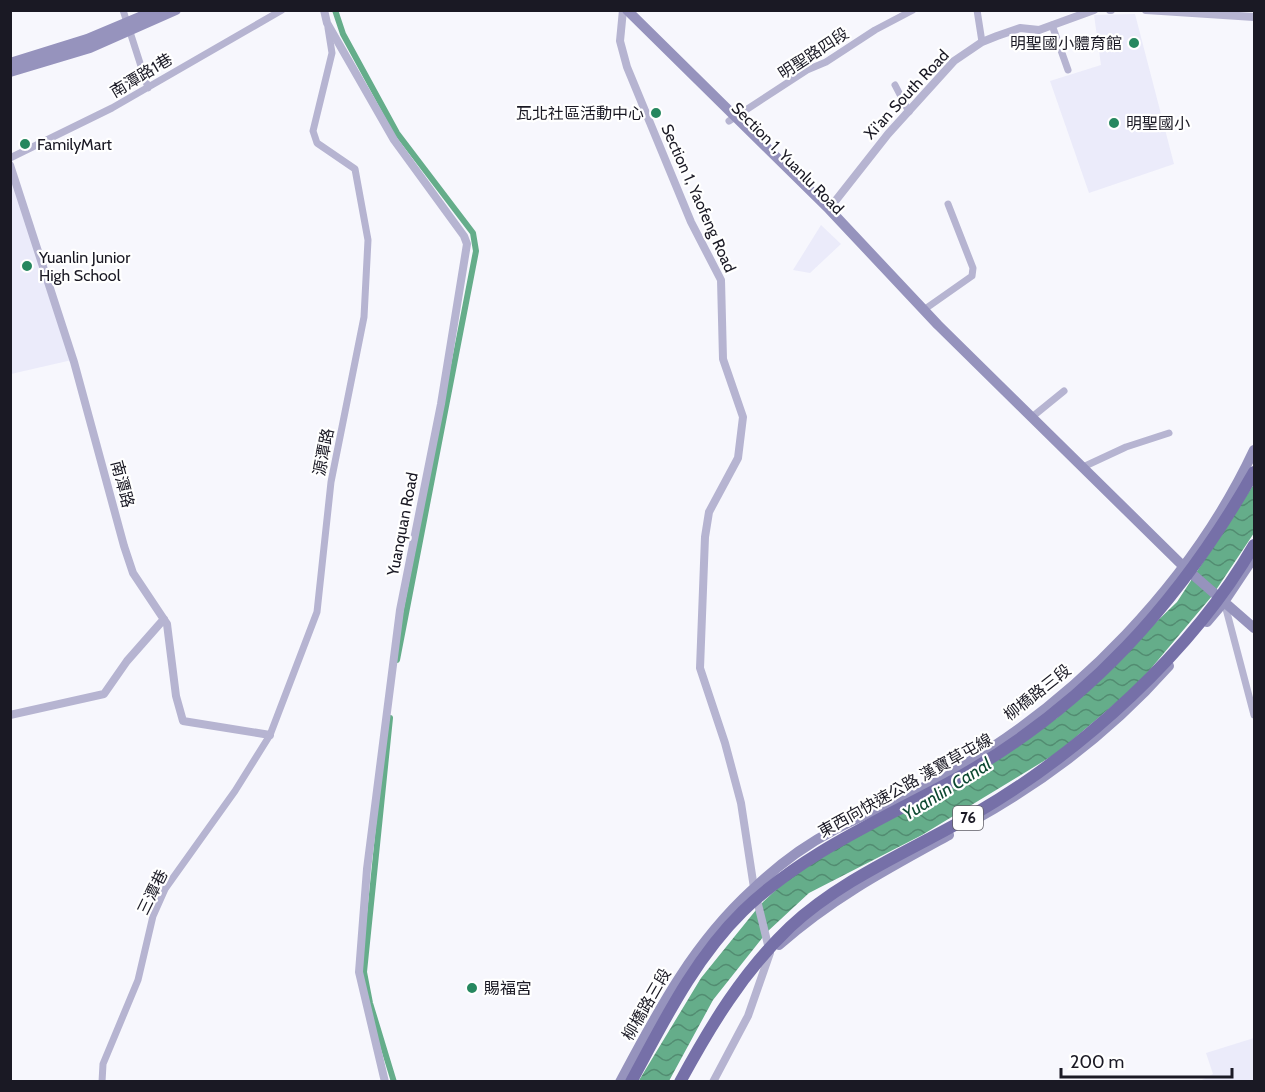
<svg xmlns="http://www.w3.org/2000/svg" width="1265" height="1092" viewBox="0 0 1265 1092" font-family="Cabin,'Noto Sans TC',sans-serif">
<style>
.built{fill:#ebebfa}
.water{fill:url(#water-waves)}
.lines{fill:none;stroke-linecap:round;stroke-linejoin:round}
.canal{stroke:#65ad8a;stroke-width:6}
.minor{stroke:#b6b4d1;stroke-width:7}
.tertiary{stroke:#b6b4d1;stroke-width:8}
.secondary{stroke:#9693bd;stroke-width:10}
.trunk-bridge{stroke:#7670a8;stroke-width:12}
.poi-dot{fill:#26875f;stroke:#fff;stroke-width:2}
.labels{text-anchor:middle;stroke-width:4.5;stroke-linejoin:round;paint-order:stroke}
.shield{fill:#fff;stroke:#5f5e66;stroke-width:1.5}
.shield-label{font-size:15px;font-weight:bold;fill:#1a1924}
.poi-label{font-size:16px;fill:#1a1924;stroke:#fff;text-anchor:start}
.street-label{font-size:16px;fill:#1a1924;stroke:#fff}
.water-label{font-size:18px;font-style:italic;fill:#0c4831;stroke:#fff}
</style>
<defs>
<pattern id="water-waves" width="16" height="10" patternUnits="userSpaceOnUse" patternTransform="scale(1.5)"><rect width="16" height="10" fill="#65ad8a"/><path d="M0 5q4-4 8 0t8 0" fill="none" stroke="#528c71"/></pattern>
</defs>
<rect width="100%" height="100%" fill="#f7f7fd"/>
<path class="built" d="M1135,14L1174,164L1089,193L1050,81L1101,65L1094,15Z
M10,172L72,360L11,374Z
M821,225L841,244L810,273L793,270Z
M1254,1038V1081H1200L1213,1074L1206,1053Z"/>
<path class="water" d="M1254,484V533L1212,596L1137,685L1057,753L922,835L809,893L767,932L713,1000L669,1081L638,1082L701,978L760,905L798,869L1057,718L1177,602Z"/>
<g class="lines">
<path class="canal" d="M335,10L343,34L397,133L473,233L476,251L397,660
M390,718L364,972L370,1003L394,1082"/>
<path class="minor" d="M123,10L148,88
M977,10L982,42
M1052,25L1068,70
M895,85L909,112
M729,121L807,70L826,62L875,30L913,10
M10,158L112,108L282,10
M925,309L972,276L973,268L948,204
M1032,417L1064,391
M1083,467L1126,447L1169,433
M1225,605L1254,715
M102,1082L103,1064L138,980L153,916L165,889L235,791L270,735L317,612L331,482L364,317L368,240L355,169L317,143L313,131L332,53L328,28"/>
<path class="tertiary" d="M324,10L327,23L394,140L464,236L467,244L441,404L400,610L367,869L359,972L385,1082
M623,10L620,41L627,67L691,222L721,280L723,359L743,417L738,458L709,512L705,537L700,668L725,743L741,803L754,888L770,953L748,1016L713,1082
M1110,10H1111
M1146,10L1254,17
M10,165L74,362L124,546L133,573L167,624L176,696L183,721L270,735
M829,209L888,134L954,61L982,42L997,36L1020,28L1039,30L1094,10
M10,715L104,694L127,661L164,619"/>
<path class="secondary" d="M627,10L829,209L938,325L1183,566L1254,628
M10,63L87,39L156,10
M10,72L90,48L176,10
M1207,622L1224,602L1254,557
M973,821C1045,781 1114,728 1169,666
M779,945C832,898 887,869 949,835
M620,1082C658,1011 692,945 752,890C776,867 805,845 834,830C872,810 912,795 950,773C1076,702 1192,582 1254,450"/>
<path class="trunk-bridge" d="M631,1082C663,1023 694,959 743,911C804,852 881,820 954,780C1087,706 1180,602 1254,472
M680,1082C711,1025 743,972 790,927C844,877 913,850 976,813C1081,752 1193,651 1254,545"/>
</g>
<g class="poi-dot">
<circle cx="1134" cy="43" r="6"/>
<circle cx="656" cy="113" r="6"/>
<circle cx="1114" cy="123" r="6"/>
<circle cx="25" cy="144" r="6"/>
<circle cx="27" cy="266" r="6"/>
<circle cx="472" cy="988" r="6"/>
</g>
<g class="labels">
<rect class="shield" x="953" y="806" width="30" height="24" rx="4.5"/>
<g class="shield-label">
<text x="968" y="823">76</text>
</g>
<g class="poi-label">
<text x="1122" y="49" text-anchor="end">明聖國小體育館</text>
<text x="644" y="119" text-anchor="end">瓦北社區活動中心</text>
<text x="1126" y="129">明聖國小</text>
<text x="37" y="150">FamilyMart</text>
<text x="39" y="263">Yuanlin Junior<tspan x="39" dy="18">High School</tspan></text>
<text x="484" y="994">賜福宮</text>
</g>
<g class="street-label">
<text transform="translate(813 53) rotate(-33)" y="6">明聖路四段</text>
<text transform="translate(141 75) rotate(-31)" y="6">南潭路1巷</text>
<text transform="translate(906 94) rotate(-47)" y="6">Xi'an South Road</text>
<text transform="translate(788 158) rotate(45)" y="6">Section 1, Yuanlu Road</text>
<text transform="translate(699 198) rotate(66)" y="6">Section 1, Yaofeng Road</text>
<text transform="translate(323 452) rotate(-79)" y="6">源潭路</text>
<text transform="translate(123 484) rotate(75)" y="6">南潭路</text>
<text transform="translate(402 524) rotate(-79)" y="6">Yuanquan Road</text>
<text transform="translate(1037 692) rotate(-38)" y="6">柳橋路三段</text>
<text transform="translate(905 785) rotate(-29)" y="6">東西向快速公路 漢寶草屯線</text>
<text transform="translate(152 892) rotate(-64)" y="6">三潭巷</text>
<text transform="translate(646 1004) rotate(-60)" y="6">柳橋路三段</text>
</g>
<g class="water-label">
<text transform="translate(947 789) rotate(-32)" y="6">Yuanlin Canal</text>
</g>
</g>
<rect width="1265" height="1092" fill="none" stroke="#1a1924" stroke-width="24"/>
<path d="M1061 1068v9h171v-9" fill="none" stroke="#1a1924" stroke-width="3"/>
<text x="1070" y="1068" font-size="18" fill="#1a1924" stroke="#ffffff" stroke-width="4.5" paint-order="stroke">200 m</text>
</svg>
